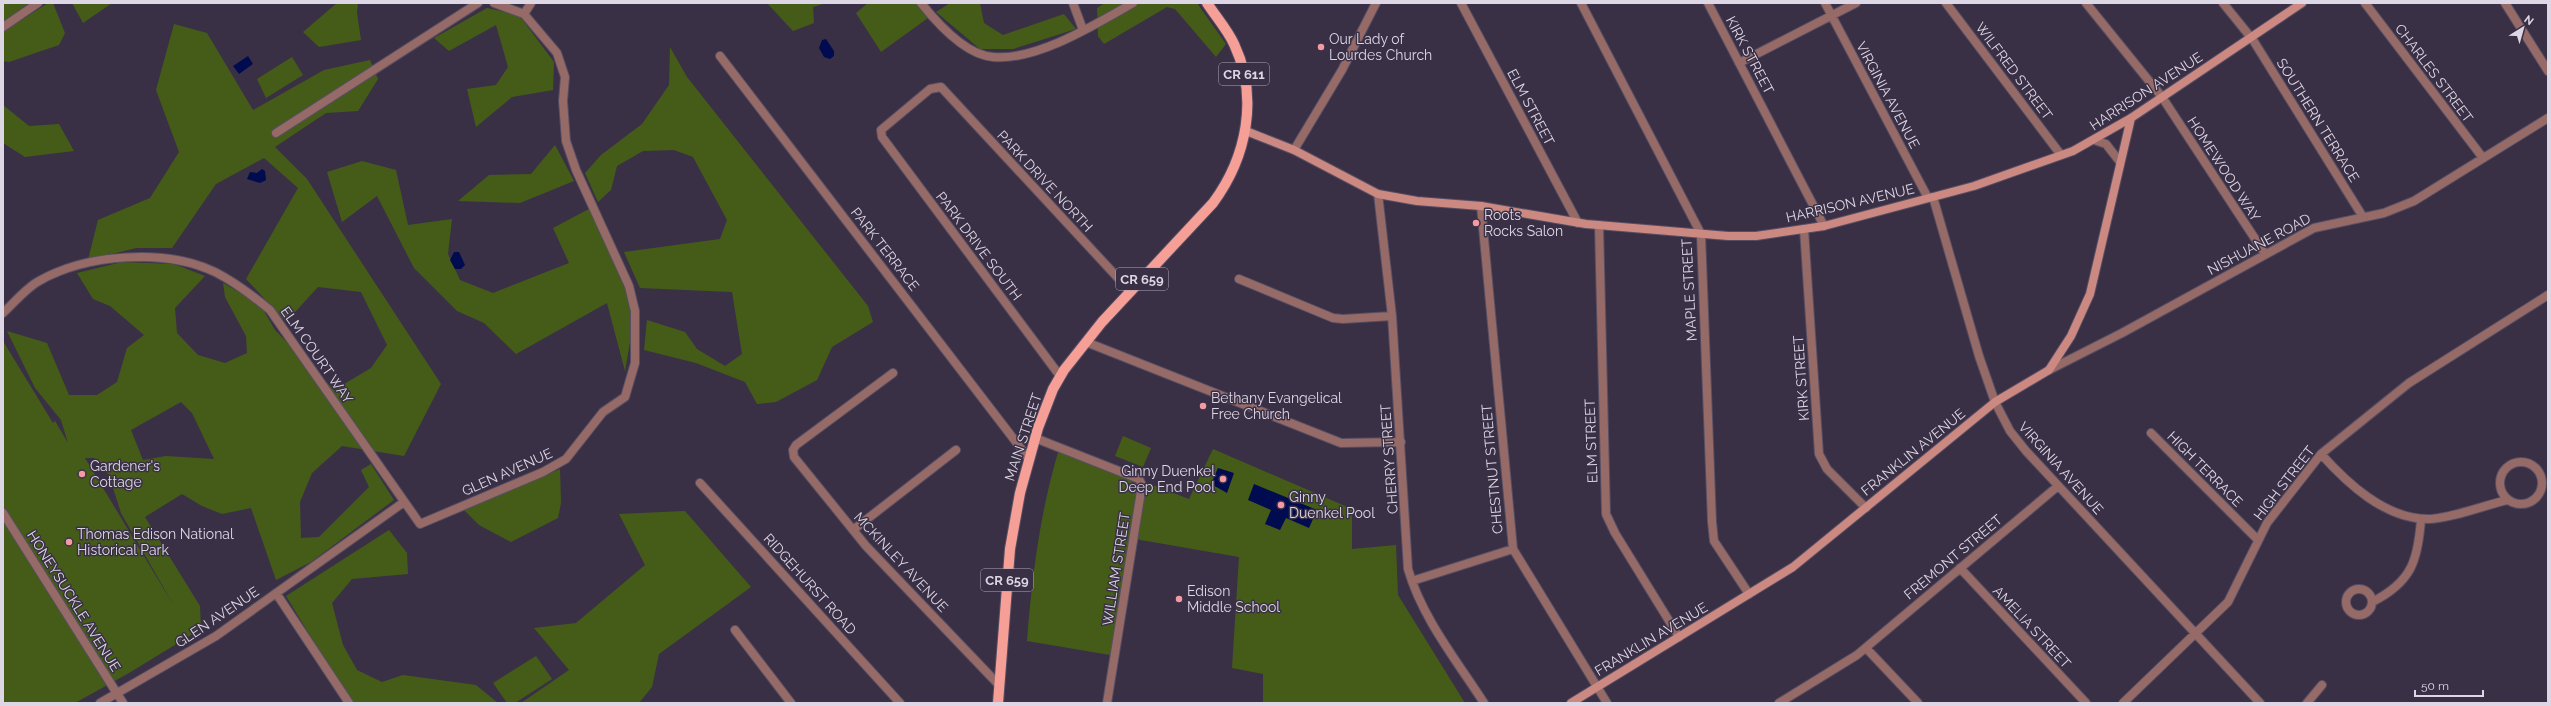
<svg xmlns="http://www.w3.org/2000/svg" width="2551" height="706" viewBox="0 0 2551 706" font-family="Raleway,sans-serif">
<style>
.green{fill:#455c18;fill-rule:evenodd}
.water{fill:#010b50}
.lines{fill:none;stroke-linecap:round;stroke-linejoin:round}
.street-casing{stroke:#574e63;stroke-width:10}
.secondary-casing{stroke:#574e63;stroke-width:10}
.primary-casing{stroke:#574e63;stroke-width:12}
.street{stroke:#966b67;stroke-width:8}
.secondary{stroke:#cc8982;stroke-width:8}
.primary{stroke:#f59f97;stroke-width:10}
.poi-dot{fill:#f49aa5;stroke:#3a3046;stroke-width:1.5}
.labels{text-anchor:middle;stroke-width:3;stroke-linejoin:round;paint-order:stroke}
.shield{fill:#3a3046;stroke:#aca5b5;stroke-width:1}
.shield-label{font-size:13px;font-weight:bold;fill:#ddd7e5}
.poi-label{font-size:14px;fill:#ddd7e5;stroke:#3a3046;text-anchor:start}
.street-label{font-size:14px;fill:#ddd7e5;stroke:#3a3046}
</style>
<rect width="100%" height="100%" fill="#3a3046"/>
<path class="green" d="M3,3H29L3,23Z
M48,3H53L65,33L59,45L9,62L3,61V32Z
M72,3H112L83,23Z
M337,3H358L357,13L361,40L319,47L303,32Z
M767,3H826L813,7L814,23L793,31Z
M868,3H916L928,18L881,52L856,13Z
M950,3H980L984,23L1003,35L1064,14L1076,29L1013,49H980L936,12Z
M1105,3H1197L1226,44L1216,57L1175,9L1167,7L1104,44L1098,36L1097,8Z
M487,8L519,15L554,62L553,90L512,97L476,127L467,89L496,85L508,67L496,25L449,51L434,38Z
M174,24L207,33L253,110L324,70L370,60L378,79L358,111L326,113L275,147L307,179L441,384L404,456L342,446L312,473L300,502L301,538L319,537L369,487L361,470L371,464L394,500L311,562L276,580L251,508L222,514L202,506L182,494L145,517L200,606L201,629L129,673L75,703H3V341L53,423L55,421L68,443L61,420L35,388L7,331L47,343L69,395H97L117,382L127,348L144,335L110,306L93,299L77,273L122,262L174,264L205,276L175,308L177,333L198,355L225,363L247,353L246,336L225,297L223,283L260,304L275,330L334,390L371,368L387,345L361,292L318,287L286,322L246,279L298,188L264,158L216,184L172,248H136L88,260L98,220L150,198L179,152L156,90ZM181,402L192,413L214,459L166,456L143,460L131,430ZM85,458H94L109,475L121,513L174,606Z
M670,47L687,77L868,306L873,322L832,347L817,380L776,402L757,404L745,382L696,363L644,350L647,320L685,332L697,349L725,366L742,354L732,292L640,288L624,252L720,239L727,220L693,157L674,150L643,151L617,166L611,190L598,202L585,173L601,155L642,124L669,85Z
M292,57L303,75L266,98L257,79Z
M3,105L29,126L59,124L74,151L25,157L3,143Z
M555,145L574,181L520,203L458,201L489,175L531,174Z
M362,161L396,170L408,225L452,219L448,254L460,280L493,293L569,263L553,228L589,209L628,290L633,325L625,371L607,303L516,354L484,323L457,311L414,268L377,196L342,222L327,172Z
M1123,436L1151,448L1143,467L1115,456Z
M1059,449L1189,499L1213,449L1352,509V549L1396,545L1398,595L1465,703H1263V674L1232,668L1239,557L1135,539L1116,656L1027,641C1032,576 1040,512 1059,449Z
M560,469L561,503L558,518L511,542L479,525L464,510Z
M685,511L751,587L659,654L652,687L639,703H521L569,670L534,628L576,623L645,565L619,514Z
M389,530L407,553L408,574L352,579L332,603L343,645L357,670L382,682L403,675L476,685L498,703H351L286,596Z
M536,656L552,679L515,703H507L493,683Z"/>
<path class="water" d="M826,39L834,51V56L830,59L824,57L819,48L822,40Z
M248,56L253,64L239,74L233,66Z
M262,169L265,171L266,180L260,183L247,179L250,172L257,173Z
M454,252H459L465,265L461,269H455L450,260Z
M1218,468L1234,473L1227,493L1211,484Z
M1254,484L1317,510L1309,528L1286,518L1280,530L1265,524L1271,510L1248,500Z"/>
<g class="lines">
<g class="street-casing">
<path id="street" d="M921,3C937,23 965,55 993,57C1037,61 1096,24 1133,3
M1073,3L1083,30
M1461,3L1578,223
M1581,3L1701,234L1712,522L1714,541L1749,594
M1708,3L1824,226
M1825,3L1928,198
M1946,3L2061,155
M2086,3L2162,97L2265,254
M2223,3L2253,40L2363,217
M2365,3L2483,158
M2505,3L2548,71
M524,14L531,3
M3,27L38,3
M720,56L1029,459
M1739,63L1856,3
M276,133L478,3
M2094,140L2106,144L2120,162
M1294,150L1342,70L1376,3
M1378,194L1392,316L1408,569C1422,618 1457,661 1484,703
M1933,197L1979,356L1995,402L2010,431L2026,451L2260,703
M1481,206L1513,549L1607,703
M1599,225L1606,514L1615,533L1679,637
M1804,229L1819,454L1827,469L1866,508
M1239,279L1333,318L1343,319L1392,316
M3,313C14,303 26,288 39,281C87,254 165,248 215,272C235,282 253,296 270,310L420,524L543,472L566,459L603,412L625,397L635,363V311L629,286L576,170L566,141L563,101L565,77L557,53L524,14L494,3
M1086,342L1341,443L1401,442
M2049,370L2122,333L2314,228L2384,213L2414,201L2548,118
M893,373L796,445L793,450L794,457L866,546L998,684
M1060,376L882,137L881,130L930,89L941,87L1131,292
M2151,433L2258,540
M1035,438L1139,479L1142,485L1107,703
M2321,454C2347,483 2385,519 2428,519C2449,519 2486,505 2507,500
M2500 483a21 21 0 1 1 42 0a21 21 0 1 1-42 0Z
M700,483L900,703
M3,513L123,703
M853,530L956,450
M1960,568L2086,703
M1412,581L1513,549
M2346 602a13 13 0 1 1 26 0a13 13 0 1 1-26 0Z
M276,593L349,703
M2372,602C2412,582 2418,560 2421,519
M735,630L791,703
M1866,648L1918,703
M100,703L216,636L404,502
M1779,703L1857,655L2058,486
M2123,703L2228,602L2267,523L2321,454L2409,383L2548,295
M2307,703L2322,685"/>
</g>
<g class="secondary-casing">
<path id="secondary" d="M1246,131L1294,150L1378,194L1417,201L1481,206L1586,224L1728,236H1756L1824,226L1974,186L2073,151L2131,118L2302,3
M1571,703L1793,567L1995,402L2049,370L2071,336L2090,294L2131,118"/>
</g>
<g class="primary-casing">
<path id="primary" d="M998,703L1010,549L1020,493L1038,428L1053,389L1064,370L1102,322L1213,203C1247,157 1259,97 1234,44C1227,29 1216,17 1207,3"/>
</g>
<use href="#street" class="street"/>
<use href="#secondary" class="secondary"/>
<use href="#primary" class="primary"/>
</g>
<g class="poi-dot">
<circle cx="1321" cy="47" r="4"/>
<circle cx="1476" cy="223" r="4"/>
<circle cx="1203" cy="406" r="4"/>
<circle cx="82" cy="474" r="4"/>
<circle cx="1223" cy="479" r="4"/>
<circle cx="1281" cy="505" r="4"/>
<circle cx="69" cy="542" r="4"/>
<circle cx="1179" cy="599" r="4"/>
</g>
<g class="labels">
<g class="shield">
<rect x="1219" y="63" width="50" height="22" rx="3"/>
<rect x="1116" y="268" width="52" height="22" rx="3"/>
<rect x="981" y="569" width="52" height="22" rx="3"/>
</g>
<g class="shield-label">
<text x="1244" y="79">CR 611</text>
<text x="1142" y="284">CR 659</text>
<text x="1007" y="585">CR 659</text>
</g>
<g class="poi-label">
<text x="1329" y="44">Our Lady of<tspan x="1329" dy="16">Lourdes Church</tspan></text>
<text x="1484" y="220">Roots<tspan x="1484" dy="16">Rocks Salon</tspan></text>
<text x="1211" y="403">Bethany Evangelical<tspan x="1211" dy="16">Free Church</tspan></text>
<text x="90" y="471">Gardener's<tspan x="90" dy="16">Cottage</tspan></text>
<text x="1215" y="476" text-anchor="end">Ginny Duenkel<tspan x="1215" dy="16">Deep End Pool</tspan></text>
<text x="1289" y="502">Ginny<tspan x="1289" dy="16">Duenkel Pool</tspan></text>
<text x="77" y="539">Thomas Edison National<tspan x="77" dy="16">Historical Park</tspan></text>
<text x="1187" y="596">Edison<tspan x="1187" dy="16">Middle School</tspan></text>
</g>
<g class="street-label">
<text transform="translate(1750 55) rotate(62)" y="5">KIRK STREET</text>
<text transform="translate(2014 71) rotate(53)" y="5">WILFRED STREET</text>
<text transform="translate(2434 73) rotate(53)" y="5">CHARLES STREET</text>
<text transform="translate(2146 91) rotate(-33)" y="5">HARRISON AVENUE</text>
<text transform="translate(1888 95) rotate(62)" y="5">VIRGINIA AVENUE</text>
<text transform="translate(1531 107) rotate(62)" y="5">ELM STREET</text>
<text transform="translate(2318 120) rotate(58)" y="5">SOUTHERN TERRACE</text>
<text transform="translate(2224 169) rotate(57)" y="5">HOMEWOOD WAY</text>
<text transform="translate(1045 181) rotate(47)" y="5">PARK DRIVE NORTH</text>
<text transform="translate(1850 203) rotate(-13)" y="5">HARRISON AVENUE</text>
<text transform="translate(2259 244) rotate(-28)" y="5">NISHUANE ROAD</text>
<text transform="translate(979 246) rotate(53)" y="5">PARK DRIVE SOUTH</text>
<text transform="translate(885 249) rotate(52)" y="5">PARK TERRACE</text>
<text transform="translate(1689 290) rotate(-93)" y="5">MAPLE STREET</text>
<text transform="translate(317 355) rotate(55)" y="5">ELM COURT WAY</text>
<text transform="translate(1801 378) rotate(-94)" y="5">KIRK STREET</text>
<text transform="translate(1023 437) rotate(-72)" y="5">MAIN STREET</text>
<text transform="translate(1591 441) rotate(-92)" y="5">ELM STREET</text>
<text transform="translate(1913 452) rotate(-39)" y="5">FRANKLIN AVENUE</text>
<text transform="translate(1389 459) rotate(-94)" y="5">CHERRY STREET</text>
<text transform="translate(2061 468) rotate(48)" y="5">VIRGINIA AVENUE</text>
<text transform="translate(1492 469) rotate(-95)" y="5">CHESTNUT STREET</text>
<text transform="translate(2205 469) rotate(45)" y="5">HIGH TERRACE</text>
<text transform="translate(507 472) rotate(-24)" y="5">GLEN AVENUE</text>
<text transform="translate(2284 483) rotate(-52)" y="5">HIGH STREET</text>
<text transform="translate(1953 557) rotate(-40)" y="5">FREMONT STREET</text>
<text transform="translate(901 562) rotate(47)" y="5">MCKINLEY AVENUE</text>
<text transform="translate(1116 569) rotate(-81)" y="5">WILLIAM STREET</text>
<text transform="translate(810 584) rotate(48)" y="5">RIDGEHURST ROAD</text>
<text transform="translate(74 601) rotate(58)" y="5">HONEYSUCKLE AVENUE</text>
<text transform="translate(217 617) rotate(-34)" y="5">GLEN AVENUE</text>
<text transform="translate(2032 627) rotate(47)" y="5">AMELIA STREET</text>
<text transform="translate(1651 639) rotate(-31)" y="5">FRANKLIN AVENUE</text>
</g>
</g>
<rect width="2551" height="706" fill="none" stroke="#ddd7e5" stroke-width="8"/>
<g transform="translate(2523 28) rotate(37)" stroke="#3a3046" stroke-width="3" paint-order="stroke">
<path d="M0-3L7 15L0 10L-7 15Z" fill="#ddd7e5"/>
<text y="-6" font-size="11" font-weight="bold" text-anchor="middle" fill="#ddd7e5">N</text>
</g>
<path d="M2415 690v6h68v-6" fill="none" stroke="#ddd7e5" stroke-width="2"/>
<text x="2421" y="690" font-size="12" fill="#ddd7e5" stroke="#3a3046" stroke-width="3" paint-order="stroke">50 m</text>
</svg>
